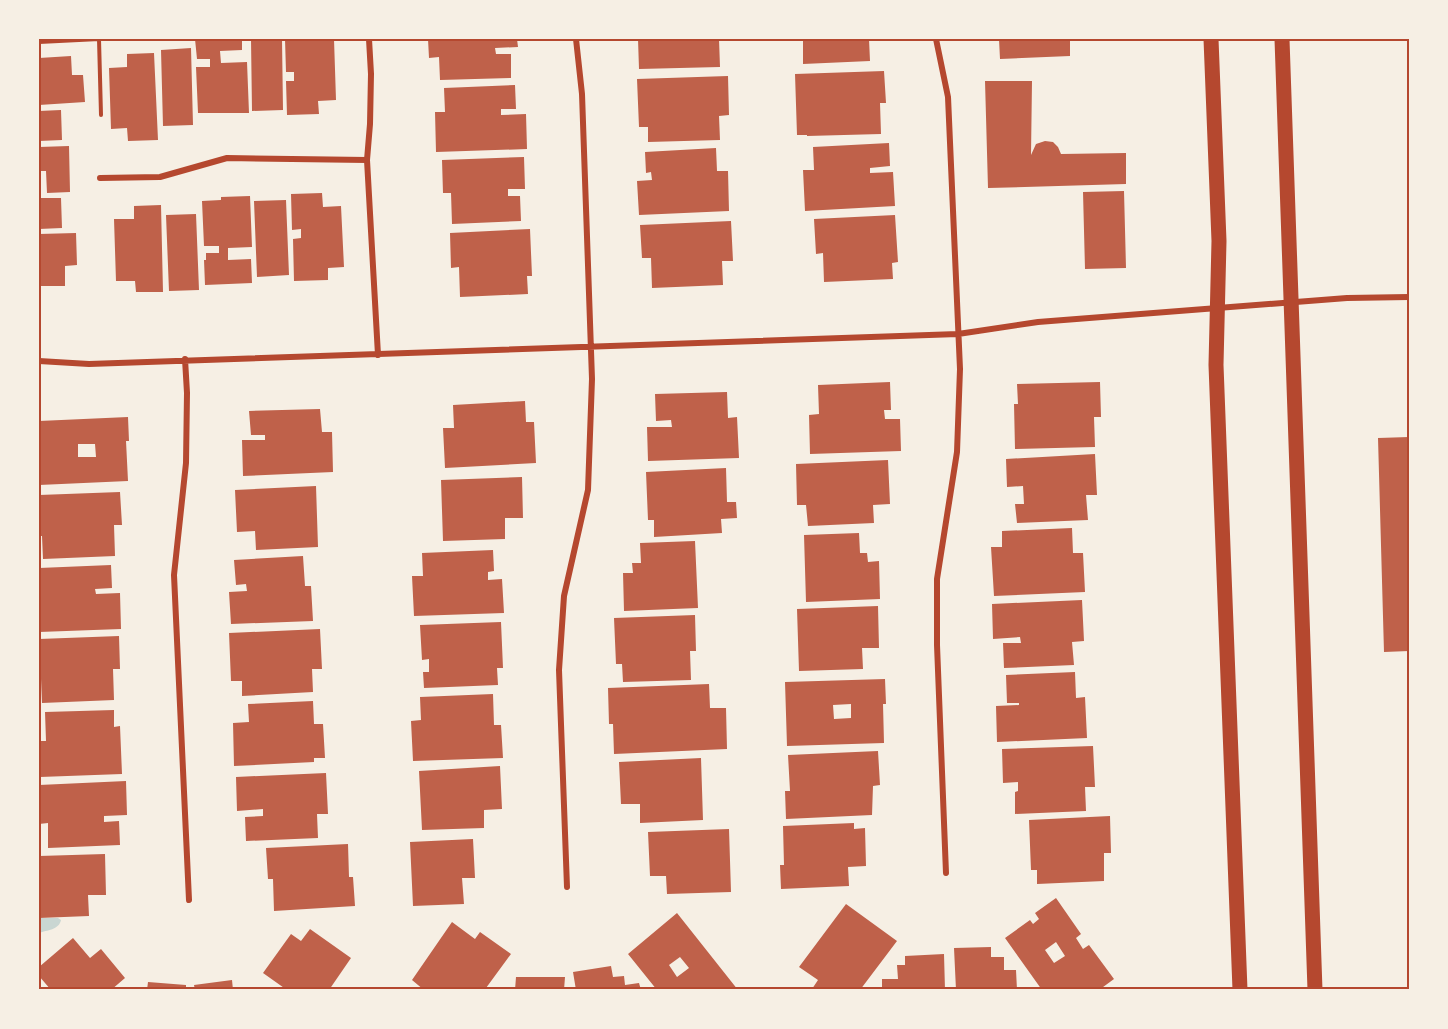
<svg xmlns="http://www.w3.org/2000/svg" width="1448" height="1029" viewBox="0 0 1448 1029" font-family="'Exo 2',sans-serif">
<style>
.water{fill:#c9d6d2}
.building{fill:#bf614a;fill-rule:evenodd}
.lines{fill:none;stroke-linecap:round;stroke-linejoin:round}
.path{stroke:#b5482f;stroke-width:4}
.minor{stroke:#b5482f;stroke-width:6}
.primary{stroke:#b5482f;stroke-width:15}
.neatline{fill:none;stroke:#b5482f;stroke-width:2}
</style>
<rect width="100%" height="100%" fill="#f6efe4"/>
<path class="water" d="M39,918H58L61,920C59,930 47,930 39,933Z"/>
<path class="building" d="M195,39H242V50L220,51L221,63L247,62L249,113H198L196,67H210V59H197Z
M251,39H282L283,110L252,111Z
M285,39H334L336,100L318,101L319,114L287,115L286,81H294V72H286Z
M428,39H517L518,47L495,48L496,54H511V78L440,80L439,57L429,58Z
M638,39H719L720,67L639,69Z
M803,39H869L870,61L803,64Z
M999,39H1070V56L1000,59Z
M191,48L193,125L163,126L161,50Z
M154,53L158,140L128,141L127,128L111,129L109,68L127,67V54Z
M71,56L72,75H83L85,102L39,105V58Z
M884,71L886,103H880L881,134L807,136V135H797L795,74Z
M728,76L729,115L719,116L720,140L648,142V127H639L637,79Z
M985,81H1032L1031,155L1036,144L1045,141L1053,142L1058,147L1061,154L1126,153V184L988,188Z
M515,85L516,109H501V115L526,114L527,149L436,152L435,112H445L444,88Z
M61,110L62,140L39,141V111Z
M889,143L890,166L870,168V173L893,172L895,206L805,211L803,170H814L813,147Z
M69,146L70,192L47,193L46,171H39V147Z
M716,148L717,171H728L729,211L639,215L637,181L652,180L651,172L646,173L645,152Z
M524,157L525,189H508V196H520L521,221L452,224L451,193H443L442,160Z
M1124,191L1126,268L1085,269L1083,192Z
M322,193L323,207L341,206L344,267L328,268V280L294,281L293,239L301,238V229L292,230L291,194Z
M250,196L252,247L228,248V260L251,259L252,283L205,285L204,260H206V253H219V246H204L202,201L221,200V197Z
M39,198H61L62,228L39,229Z
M286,200L289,275L257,277L254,201Z
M161,205L163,292H136L135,281H116L114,219H134V206Z
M196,214L199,290L169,291L166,215Z
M895,215L898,262L892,263L893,279L824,282L823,253L816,254L814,219Z
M731,221L733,261H722L723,285L652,288L651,258H642L640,225Z
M530,229L532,276H527L528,294L460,297L459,267L451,268L450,233Z
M76,233L77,265L65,266V286H39V234Z
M890,382L891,410H884L885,419H900L901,451L810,454L809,415L819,414L818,385Z
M1100,382L1101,417H1094L1095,447L1015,449L1014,404H1018L1017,384Z
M727,392L728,418L737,417L739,458L648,461L647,427H672L671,420L656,421L655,394Z
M525,401L526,422H534L536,463L445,468L443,428H454L453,405Z
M320,409L322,432H332L333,472L243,476L242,440H265V435H251L249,411Z
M128,417L129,441H126L128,481L39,485V421ZM78,444H95L96,457H78Z
M1409,437V651L1384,652L1378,438Z
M1095,454L1097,495H1086L1088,520L1017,523L1015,504H1024L1023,486L1007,487L1006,459Z
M888,460L890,504L873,505L874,523L808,526L806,505H797L796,464Z
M726,468L727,502H736L737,518L721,519L722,533L654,537V520H648L646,472Z
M522,477L523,518H505V539L443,541L441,480Z
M316,486L318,547L256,550L255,531L237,532L235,490Z
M120,492L122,525H114L115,556L43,559L42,536H39V495Z
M1072,528L1073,553H1083L1085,592L994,596L991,547H1002V531Z
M859,533L860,553H867L868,562L879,561L880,599L806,602L804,535Z
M695,541L698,608L624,611L623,573H633L632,563H641L640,543Z
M493,550L494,571L488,572V580L502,579L504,613L414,616L412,576H423L422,553Z
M303,556L305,586H311L313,621L231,624L229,592L247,591L246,584L236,585L234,560Z
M111,565L112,588L95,589L96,594L120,593L121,629L39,632V568Z
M1082,600L1084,641L1072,642L1074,665L1004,668L1003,643H1021L1020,637L993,639L992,604Z
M878,606L879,648H862L863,669L799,671L797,609Z
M695,615L696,651H690L691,680L623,682L622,664H616L614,618Z
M501,622L503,668H497L498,685L424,688L423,672H429V659L422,660L420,625Z
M320,629L322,669H312L313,692L242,696V681H231L229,633Z
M119,636L120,669H113L114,700L42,703L41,679H39V639Z
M1075,672L1076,698L1085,697L1087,738L997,742L996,706L1019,705V703H1007L1006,675Z
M885,679L886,704H883L884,743L787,746L785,682ZM851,704V718L834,719L833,705Z
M709,684L710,708H726L727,749L614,754L613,724H609L608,688Z
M493,694L494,725H501L503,758L413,761L411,721L421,720L420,697Z
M313,701L314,724H323L325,758H314V762L234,766L233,723L249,722L248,704Z
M114,710V727L120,726L122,774L40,777L39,741H46L45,712Z
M1093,746L1095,787H1085L1086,811L1015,814V792L1018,791V782L1003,783L1002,749Z
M878,751L880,785L873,786L872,815L786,819L785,791H790L788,755Z
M701,758L703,820L640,823V804H621L619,762Z
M500,766L502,809L484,810V828L422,830L419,771Z
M326,773L328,814H317L318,838L246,841L245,817L263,816V809L237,811L236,777Z
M126,781L127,815L104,816V822L119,821L120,845L48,848V823L39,824V785Z
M1110,816L1111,853H1104V881L1037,884V870H1031L1029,820Z
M854,823V829L865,828L866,866L848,867L849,886L781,889L780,865H784L783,826Z
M729,829L731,892L667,894L666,876H650L648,832Z
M473,839L475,878H462L464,904L413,906L410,842Z
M348,844L349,877H353L355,906L274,911L273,879H268L266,848Z
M105,854L106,895H88L89,916L39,918V856Z
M1056,898L1081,934L1076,938L1083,949L1089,945L1114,979L1099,990H1042L1005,938L1030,920L1033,924L1039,919L1035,913ZM1056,942L1065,956L1054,963L1045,950Z
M846,904L897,941L860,990H814L812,989L818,980L799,967Z
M677,913L738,990H657L628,954ZM680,957L689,968L677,977L669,965Z
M452,922L475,939L480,932L511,954L486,988L489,990H424L412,980Z
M310,929L351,958L329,990H287L263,973L291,934L301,941Z
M73,938L90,958L101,949L125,978L111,990H51L39,976V967Z
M991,947V957H1004V970H1016L1017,990H956L954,948Z
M944,954L945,990H882V979H898L897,965H905V956Z
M611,966L613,977L624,976L625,985L639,983L641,990H576L573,972Z
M516,977H565L564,990H515Z
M232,980L233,990H195L194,985Z
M148,982L186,985V990H147Z"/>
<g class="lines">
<path class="path" d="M99,39L101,115
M39,42L99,39"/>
<path class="minor" d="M369,39L371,74L370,124L367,160L378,355
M936,39L948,97L960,369L957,452L937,579V645L946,873
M100,178L160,177L227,158L367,160
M185,359L187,393L186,463L174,575L189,900
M39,361L89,364L958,334L1038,322L1347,298L1409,297
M567,887L559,670L564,596L588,490L592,379L582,94L576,39"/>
<path class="primary" d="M1211,39L1219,241L1216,365L1240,990
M1282,39L1315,990"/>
</g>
<rect width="1448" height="1029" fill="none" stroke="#f6efe4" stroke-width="81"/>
<rect x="40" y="40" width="1368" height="948" class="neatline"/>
</svg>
